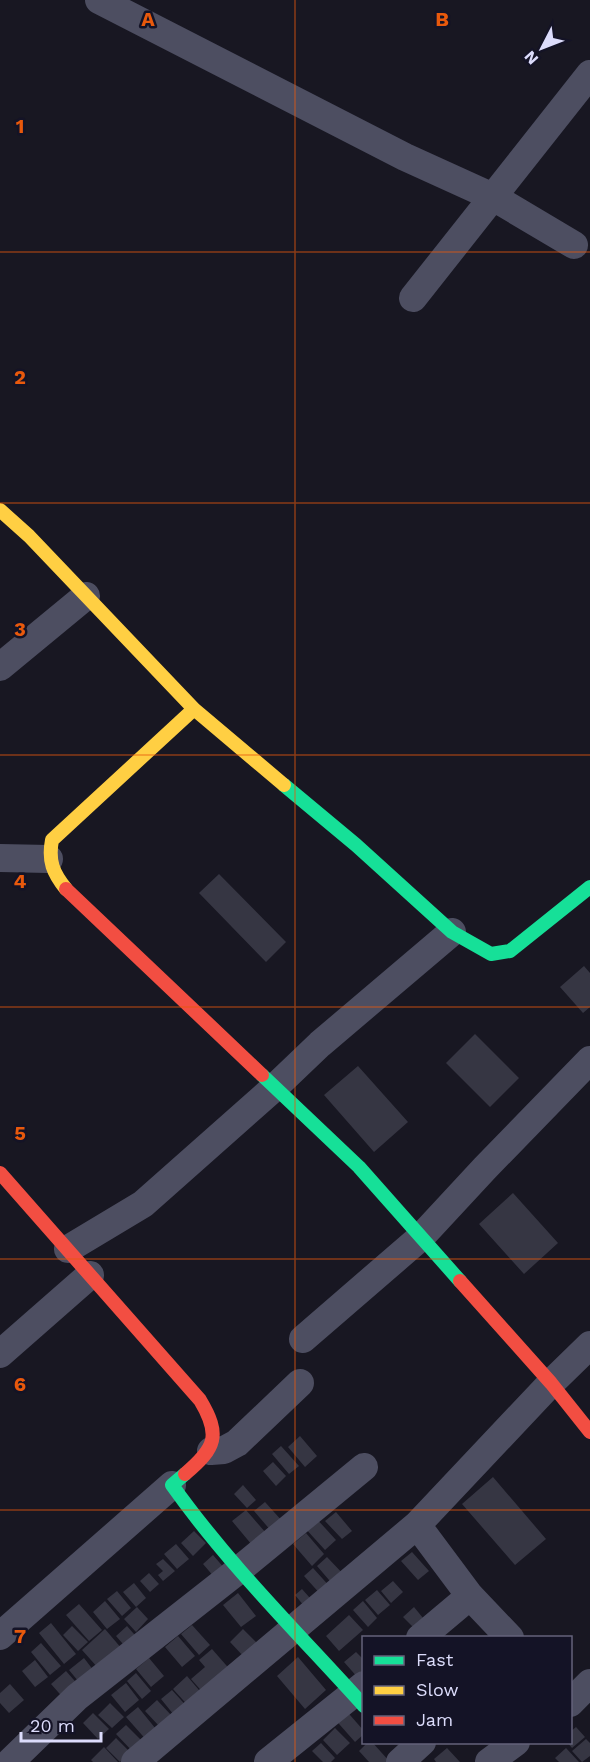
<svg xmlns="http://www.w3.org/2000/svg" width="590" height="1762" viewBox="0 0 590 1762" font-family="'Work Sans',sans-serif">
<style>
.building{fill:#363643}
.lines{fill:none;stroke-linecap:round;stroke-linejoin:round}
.street{stroke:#4d4e61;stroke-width:28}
.fast{stroke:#16e098;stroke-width:14}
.slow{stroke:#ffcf43;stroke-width:14}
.jam{stroke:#f24e42;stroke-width:14}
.grid{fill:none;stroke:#e8590c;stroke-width:1.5;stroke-opacity:0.55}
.grid-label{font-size:20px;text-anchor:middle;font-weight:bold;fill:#e8590c;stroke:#141326;stroke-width:5;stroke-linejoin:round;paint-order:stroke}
</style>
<rect width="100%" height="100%" fill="#181722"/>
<path class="building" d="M219,874L286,942L266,962L199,893Z
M584,966L590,973V1007L583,1013L560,987Z
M475,1034L519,1078L490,1107L446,1063Z
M358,1066L408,1122L374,1152L324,1095Z
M513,1193L558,1243L524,1274L479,1224Z
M300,1436L317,1456L305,1467L288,1447Z
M281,1446L299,1466L289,1474L272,1454Z
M273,1462L286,1476L276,1486L263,1471Z
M493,1477L546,1539L515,1565L462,1504Z
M243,1485L256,1500L247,1508L234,1494Z
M265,1502L283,1522L272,1532L254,1511Z
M246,1510L266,1533L252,1545L232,1521Z
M336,1512L352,1531L342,1539L325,1521Z
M315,1517L336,1540L325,1550L304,1527Z
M194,1531L206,1543L193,1556L181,1543Z
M306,1533L324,1554L312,1566L293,1544Z
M176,1544L189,1559L177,1569L164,1554Z
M412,1552L429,1571L418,1580L401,1561Z
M213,1555L225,1569L215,1578L203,1564Z
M327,1557L346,1577L335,1587L317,1566Z
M163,1559L175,1571L163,1581L158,1575L163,1571L156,1564Z
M313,1568L332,1589L323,1597L304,1576Z
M149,1573L159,1584L150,1592L140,1581Z
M393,1581L403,1592L391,1603L381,1591Z
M134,1583L146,1598L136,1607L123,1592Z
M302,1589L317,1606L309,1612L295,1595Z
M377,1590L390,1605L378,1615L365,1600Z
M117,1591L131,1608L122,1616L107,1599Z
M238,1593L256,1616L241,1627L223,1605Z
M105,1601L120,1619L107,1629L93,1612Z
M363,1601L377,1618L368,1627L353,1610Z
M79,1604L102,1630L89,1641L66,1615Z
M137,1607L148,1619L136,1632L124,1619Z
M414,1607L423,1618L413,1627L403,1617Z
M349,1615L363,1630L339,1651L326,1636Z
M51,1623L76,1654L64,1664L39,1633Z
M192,1625L210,1645L199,1655L181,1634Z
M72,1626L88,1642L78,1651L63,1635Z
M127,1626L140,1641L129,1651L116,1636Z
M105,1629L122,1649L99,1669L82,1650Z
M243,1629L259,1645L245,1658L230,1642Z
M178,1636L195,1656L182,1667L165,1647Z
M41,1643L61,1666L50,1675L31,1652Z
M212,1649L233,1673L205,1695L191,1679L205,1667L199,1660Z
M356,1652L364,1660V1675L359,1679L344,1662Z
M298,1657L326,1690L305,1709L277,1676Z
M84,1658L97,1675L83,1687L69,1670Z
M149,1658L164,1676L151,1687L136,1669Z
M35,1660L48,1677L35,1687L22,1671Z
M66,1671L81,1688L66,1701L51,1684Z
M136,1673L151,1691L142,1699L127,1681Z
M187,1676L205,1697L192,1710L173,1689Z
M126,1683L139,1700L125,1712L111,1695Z
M10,1684L24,1700L9,1713L0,1703V1693Z
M172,1690L190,1710L178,1720L161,1699Z
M157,1700L171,1715L159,1726L145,1711Z
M110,1703L124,1717L112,1728L98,1715Z
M138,1707L160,1734L149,1743L126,1717Z
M343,1707L364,1731V1734L355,1742L332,1716Z
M93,1713L109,1729L98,1739L83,1723Z
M126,1725L144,1743L134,1753L116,1734Z
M576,1727L585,1737L572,1748L567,1742H570V1732Z
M335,1728L350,1743L337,1755L323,1740Z
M116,1738L130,1752L120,1762L106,1748Z
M586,1739L590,1743V1756L582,1762L572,1751Z
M368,1742H372L390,1762H369L359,1751Z
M321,1743L335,1758L331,1762H323L312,1751Z
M104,1747L118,1762H93L91,1760Z
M447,1748L460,1762H436L434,1759Z
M566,1748L579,1762H559L555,1758Z"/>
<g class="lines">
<path class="street" d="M99,0L405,157L493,197L574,245
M413,298L590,74
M0,667L86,596
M0,858L49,859
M68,1249L143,1204L275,1087L320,1044L452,932
M303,1339L421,1237L485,1168L590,1060
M0,1354L90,1275
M211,1451L224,1450L237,1443L300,1383
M417,1525L470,1596L510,1638
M0,1636L172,1485
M420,1638L470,1596
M570,1703L590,1683
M10,1762L77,1697L240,1569L364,1467
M135,1762L417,1525L551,1383L590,1345
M268,1762L364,1685
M400,1762L422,1742
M489,1762L516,1742"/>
<path class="fast" d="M284,785L356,845L452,932L491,954L510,951L590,887
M262,1075L359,1167L460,1281
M185,1474L172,1485C228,1564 299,1634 364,1706"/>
<path class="slow" d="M0,510L29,536L194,709L284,785
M66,889C53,873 48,861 52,840L194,709"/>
<path class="jam" d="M66,889L262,1075
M0,1173L200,1400C221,1435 216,1448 185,1474
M460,1281L551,1383L590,1432"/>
</g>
<path class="grid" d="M295,0V1762M0,252H590M0,503H590M0,755H590M0,1007H590M0,1259H590M0,1510H590"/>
<g class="grid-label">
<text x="148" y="26">A</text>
<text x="442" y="26">B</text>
<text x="20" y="133">1</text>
<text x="20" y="384">2</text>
<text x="20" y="636">3</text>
<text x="20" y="888">4</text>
<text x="20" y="1140">5</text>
<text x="20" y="1391">6</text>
<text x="20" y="1643">7</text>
</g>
<rect x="362" y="1636" width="210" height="108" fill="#141326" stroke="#64637b" stroke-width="1.5"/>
<rect x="374" y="1656" width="30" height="9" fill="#16e098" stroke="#64637b" stroke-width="1.5"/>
<text x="416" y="1666" font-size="18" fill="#dcdcfb">Fast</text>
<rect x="374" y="1686" width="30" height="9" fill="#ffcf43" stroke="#64637b" stroke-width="1.5"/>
<text x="416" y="1696" font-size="18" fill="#dcdcfb">Slow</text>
<rect x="374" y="1716" width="30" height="9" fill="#f24e42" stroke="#64637b" stroke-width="1.5"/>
<text x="416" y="1726" font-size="18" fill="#dcdcfb">Jam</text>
<g transform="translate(542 48) rotate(228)" stroke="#141326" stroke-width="4.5" paint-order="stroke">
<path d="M0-4.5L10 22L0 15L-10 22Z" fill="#dcdcfb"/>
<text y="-9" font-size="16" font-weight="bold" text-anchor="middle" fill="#dcdcfb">N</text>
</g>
<path d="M21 1732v9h80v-9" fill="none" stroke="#dcdcfb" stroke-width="3"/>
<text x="30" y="1732" font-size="18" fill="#dcdcfb" stroke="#141326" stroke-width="4.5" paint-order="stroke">20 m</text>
</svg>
